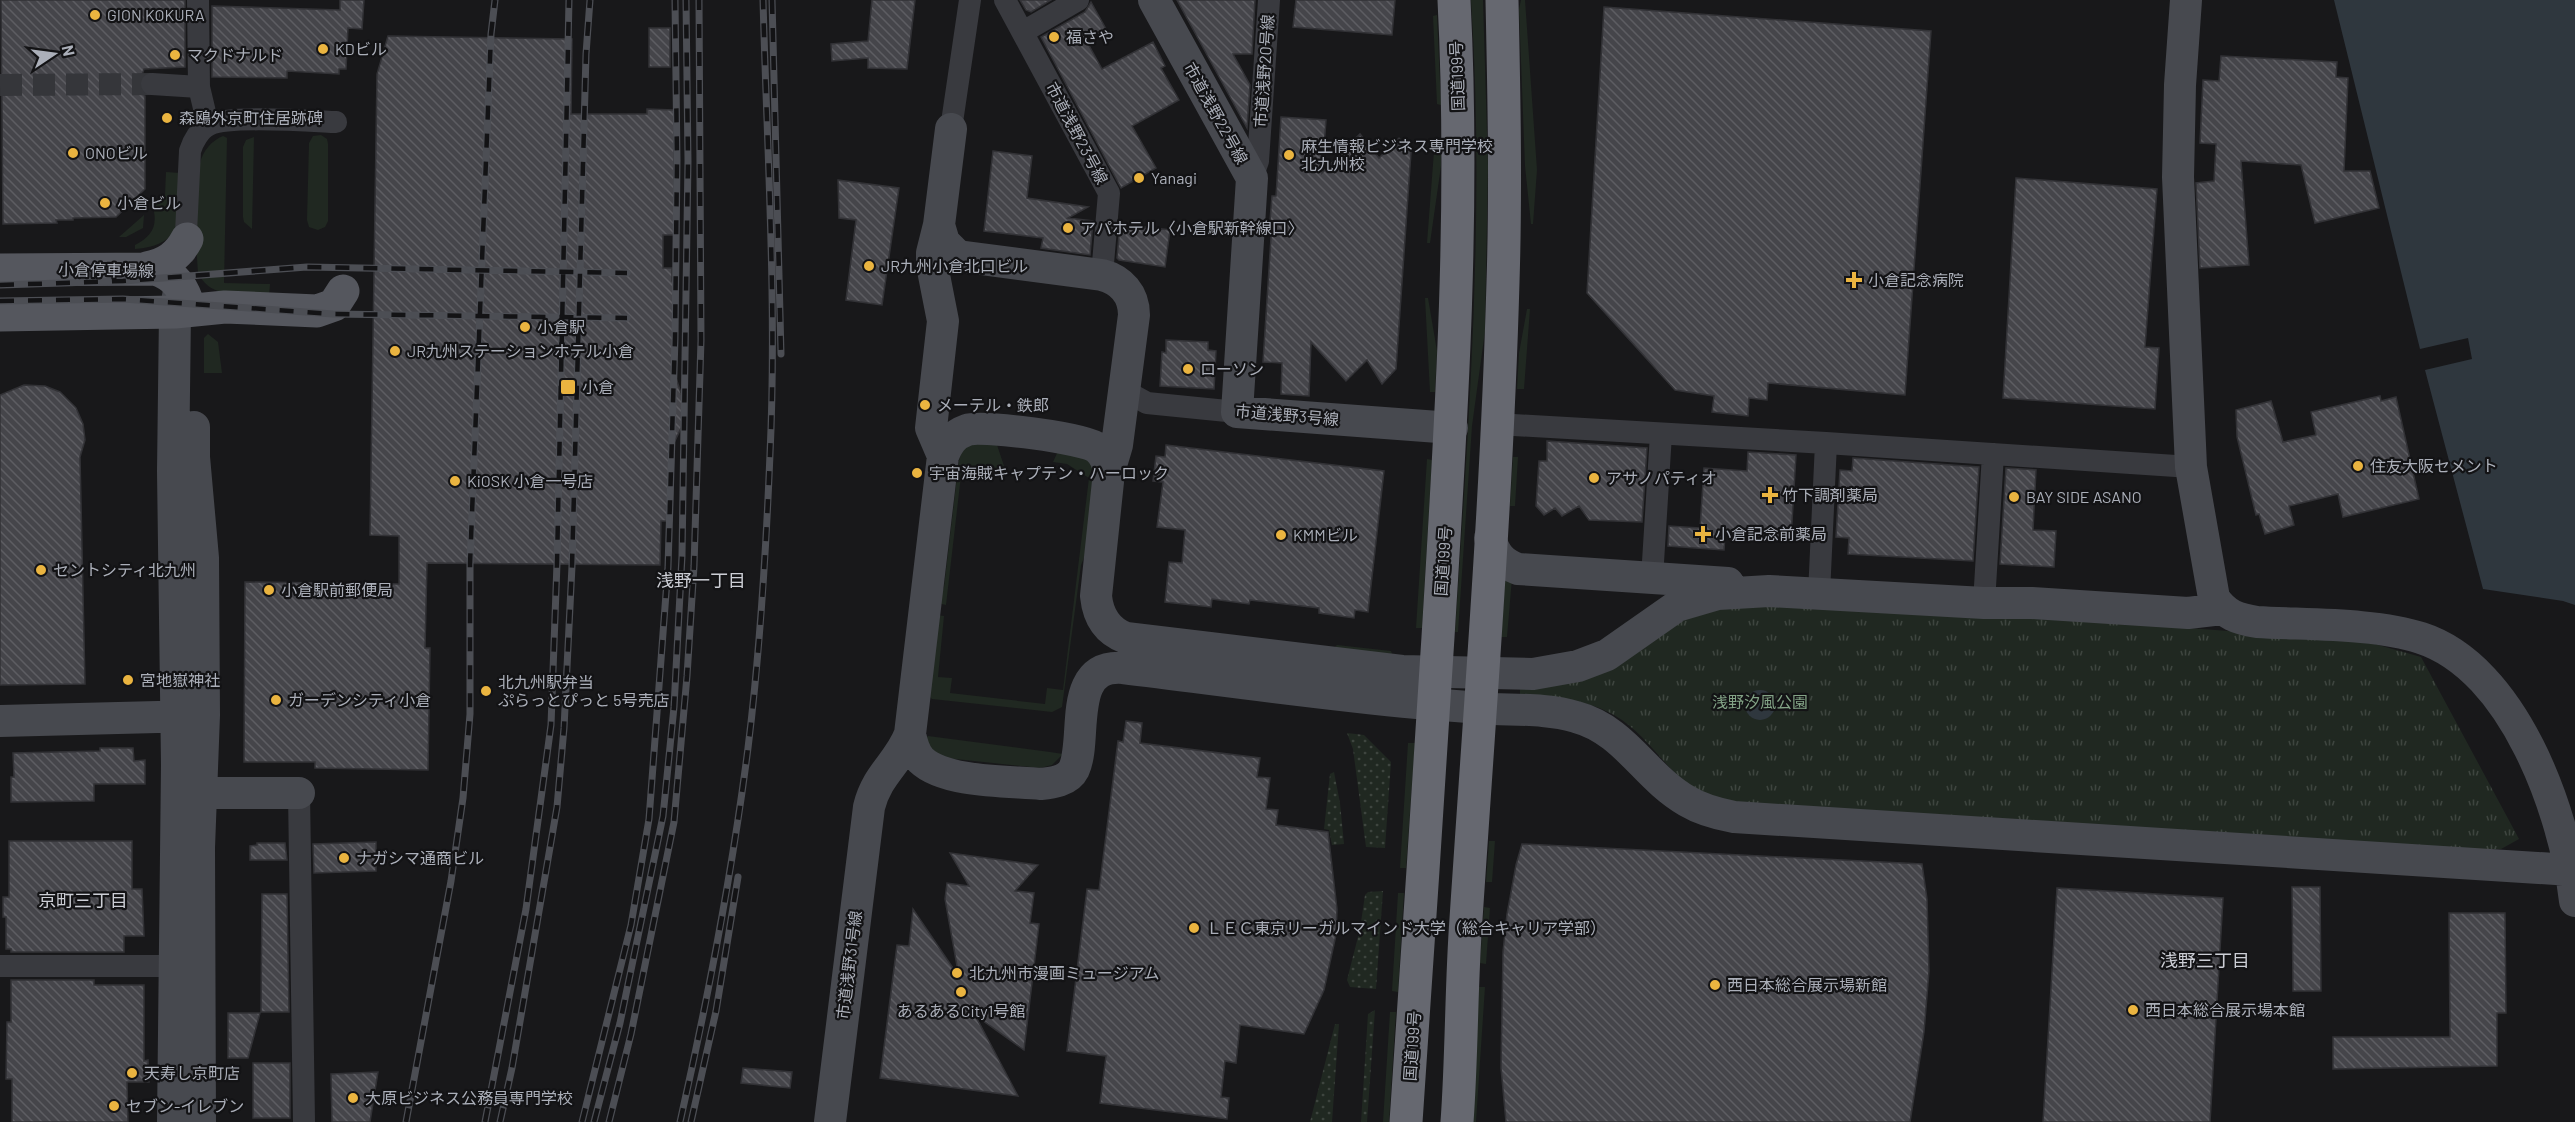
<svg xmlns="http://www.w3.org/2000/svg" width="2575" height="1122" viewBox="0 0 2575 1122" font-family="Barlow,'Noto Sans JP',sans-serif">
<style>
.grass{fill:#202821}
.park{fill:url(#park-tufts)}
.garden{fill:url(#garden-dots)}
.water{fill:#2f373e}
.building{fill:url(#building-back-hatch);stroke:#323236;stroke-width:1.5}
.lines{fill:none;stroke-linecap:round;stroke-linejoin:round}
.street-tunnel{stroke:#35363a;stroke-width:22;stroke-dasharray:22 11;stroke-linecap:butt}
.street{stroke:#393a3f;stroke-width:22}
.secondary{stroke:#47494f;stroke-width:32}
.primary{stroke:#55575e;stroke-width:33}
.highway{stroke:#666870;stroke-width:33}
.rail-casing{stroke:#4c4e54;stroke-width:7}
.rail{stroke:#131315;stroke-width:4.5;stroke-dasharray:14;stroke-linecap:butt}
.poi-dot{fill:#eab440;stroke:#131315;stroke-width:2}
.labels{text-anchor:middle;stroke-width:4.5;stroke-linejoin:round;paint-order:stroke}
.poi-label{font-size:16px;fill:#abafb9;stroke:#131315;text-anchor:start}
.street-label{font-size:16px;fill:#abafb9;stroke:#131315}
.park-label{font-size:16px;fill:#83a386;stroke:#131315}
.neighbourhood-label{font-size:18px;fill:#ccced5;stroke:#131315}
</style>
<defs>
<pattern id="park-tufts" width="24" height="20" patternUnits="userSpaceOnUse" patternTransform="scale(1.5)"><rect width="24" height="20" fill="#202821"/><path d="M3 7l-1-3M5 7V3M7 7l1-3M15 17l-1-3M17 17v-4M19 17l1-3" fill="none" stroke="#3e453f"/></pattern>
<pattern id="garden-dots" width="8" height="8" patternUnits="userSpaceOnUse" patternTransform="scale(1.5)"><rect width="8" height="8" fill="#202821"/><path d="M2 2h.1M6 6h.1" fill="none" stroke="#3e453f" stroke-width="1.8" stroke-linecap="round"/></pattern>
<pattern id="building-back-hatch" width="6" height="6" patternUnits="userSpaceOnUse" patternTransform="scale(1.5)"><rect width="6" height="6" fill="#45454a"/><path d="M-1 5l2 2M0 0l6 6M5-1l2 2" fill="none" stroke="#5d5d62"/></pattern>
</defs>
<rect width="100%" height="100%" fill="#18181a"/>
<path class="grass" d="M1471,0H1483L1488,166L1485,331L1472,426L1458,632H1455C1469,422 1485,211 1471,0Z
M1521,0H1525L1537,170L1533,224H1531L1525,166L1519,9Z
M1437,15L1441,105L1437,104L1433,16Z
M321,135L327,139L328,144V221L325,227L318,230L309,227L307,220L309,143L313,136Z
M223,136L227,138L224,283L270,284L269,296C244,294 209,300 198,272C196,251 194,182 200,163C203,151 211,141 223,136Z
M254,137L252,229L244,222L243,217V147L246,140Z
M1435,138H1441V166L1430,243H1427Z
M166,172L180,173C180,214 187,245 135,249V245C152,236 158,226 153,207L165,195Z
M144,215L143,228L126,237H119Z
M1425,298H1428L1437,351L1435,392H1430Z
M1527,309H1530L1524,389H1517L1519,353Z
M208,334L218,342L222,373H204V338Z
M972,442L997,445L1004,466L999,471L962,467L946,605L937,603L944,587L959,460L963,449Z
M1059,449L1094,463L1092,538L1081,565L1062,707L1052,712L932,699L930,697L936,615L944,616L938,677L952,678L950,693L1045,704L1047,688L1063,690L1089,478L1067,464L1053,462Z
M1513,457H1518L1515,506H1510Z
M1427,459L1432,460L1422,628H1416Z
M1512,578L1507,637H1501L1505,579Z
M1337,645L1391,651L1392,654L1333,649Z
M928,736L1050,752L1063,754L1052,765L1040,768L946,758L940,756L927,745L925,738Z
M1408,743H1415L1406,868H1400Z
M1489,841H1495L1492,882H1486Z
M1398,893H1404L1398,992L1392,991Z
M1484,907L1490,908L1486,964L1480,963Z
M1479,987H1485L1476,1122H1470Z
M1390,1012H1396L1389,1122H1383Z"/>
<path class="park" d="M1723,599L2188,628L2364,641L2421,657L2519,839L2501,849L2472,850L1748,806C1733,802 1711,801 1699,793C1666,772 1648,734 1614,715C1585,699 1552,698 1520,695V681Z"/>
<path class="garden" d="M1347,733L1364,735L1391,762L1385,848L1366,847L1353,749Z
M1334,772L1340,803L1344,844L1332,845L1329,830L1324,829L1330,774Z
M1383,891L1376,989L1350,987L1347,980L1360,929L1365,895L1368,892Z
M1375,1010L1367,1122H1361L1368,1014Z
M1335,1024H1339L1332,1122H1310Z"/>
<path class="water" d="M2334,0H2575V605L2563,601L2483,589L2425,370L2472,359L2468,338L2420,349Z
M1745 705a15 15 0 1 1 30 0a15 15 0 1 1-30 0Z"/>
<path class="building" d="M1,0H185V67L144,69L139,84L140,90L145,96V189L116,217L73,218V220H56L57,223L3,224Z
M340,0H364L362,29L348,28L346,69H339V74L287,71V78L212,77V6L340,10Z
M872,0H915L907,69L868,68V58L832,61L831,44L868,41Z
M1020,0H1051L1031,12L1026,10Z
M1177,0H1255L1252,54H1233L1250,85L1247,128Z
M1296,0H1395L1392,35L1293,27Z
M1091,2L1106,29L1086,40L1102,69L1153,42L1165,66L1161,68L1179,100L1132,126L1156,168L1121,188L1041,37L1085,12Z
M1604,7L1931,31L1905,395L1768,383L1767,400L1749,398L1748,416L1712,412L1714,396L1675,390L1587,293Z
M649,28H670V67H649Z
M388,36L572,39L571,114H647V109L674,110V235H663V268H672V281H678L676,378L684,402V413L682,426L674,443L672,521H661L660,565L427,563L425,648H430L428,770L315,768V762H244L245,582L399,584V536L370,535L377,74Z
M2221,56L2337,62L2336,77L2348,78L2344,171H2370L2379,208L2315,223L2301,165L2241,161L2249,265L2200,268L2196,183L2214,181L2216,144L2200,143L2203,80L2219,81Z
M1281,117L1326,120L1322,173L1360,134L1379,158L1399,138L1411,152L1396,369L1382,384L1367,360L1346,381L1311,342L1309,396L1281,394L1282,363L1263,362L1272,222L1270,221L1272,196H1276Z
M993,151L1032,156L1027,198L1088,207L1068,218L1093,221L1090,255L1041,248L1043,238L984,231Z
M2016,178L2157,189L2145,347L2159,348L2155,409L2003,398Z
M838,180L899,188L882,305L846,300L856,220L839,218Z
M1120,224L1170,230L1165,267L1119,260L1117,258Z
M1166,340L1208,342V350L1216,351L1214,389L1160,386L1162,352L1166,353Z
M24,385L45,386L60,392L76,408L83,424L85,440L80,457L85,684L0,685V395Z
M2380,396L2381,401L2396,397L2419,499L2343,517L2338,494L2289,506L2294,525L2265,534L2259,514L2256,515L2237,437L2236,410L2271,401L2283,442L2316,435L2311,412Z
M1547,441L1647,448L1642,522L1589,520L1579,506L1562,516L1555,508L1544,515L1536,506L1539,461H1547Z
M1166,445L1384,471L1368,612L1355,610L1354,618L1319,613V608L1250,600L1249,604L1212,599L1211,607L1165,602L1169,562L1182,563L1185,530L1157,527L1163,482L1153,481L1156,456L1165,457Z
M1748,452L1796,455L1791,538L1725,534L1724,550L1668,546L1669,526L1700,528L1704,468L1747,471Z
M1853,458L1979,467L1973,561L1848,554L1849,538L1836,537L1840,470L1852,471Z
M2006,468L2036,470L2033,530L2056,531L2054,567L2000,564Z
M1126,721L1142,723L1140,743L1260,758L1257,777L1270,778L1266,809L1278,810L1276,825L1328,832L1337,909L1336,935L1324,990L1304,1034L1240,1025L1236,1063L1225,1061L1221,1097L1229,1098L1227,1119L1100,1103L1106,1056L1067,1051L1087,889L1099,890L1118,741L1123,742Z
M100,748H133L134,761L145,760V784H94V801L11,802V777H14L13,753L100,751Z
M9,841H132V889H142L144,936H124V952H11V949H6V917H3V897H9Z
M376,842V871L314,873L313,844Z
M257,843H285L287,860H250V846L257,845Z
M1522,844L1922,864L1927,899L1929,971L1924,1032L1910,1122H1506L1501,1068L1503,952L1507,914L1516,865Z
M950,853L1038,865L1015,891L1034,893L1030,923L1039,924L1024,1050L975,1015L1018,1096L880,1078L897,945L909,946L913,909L959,977L945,899L947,883L969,886Z
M2292,887H2320L2321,991H2293Z
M2057,888L2223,898L2210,1122H2043Z
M262,894H287L289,1012H261Z
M2449,913H2505L2506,1013H2497V1066L2333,1069V1037H2450Z
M11,980H94V985H144V1061L148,1060L149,1082H127L128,1122H12V1079H6L7,1022H11Z
M228,1013H260L248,1058H228Z
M253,1063H290V1118H253Z
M743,1068L792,1072L790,1088L741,1083Z
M378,1072L370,1122H332L331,1074Z"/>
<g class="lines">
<path class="street-tunnel" d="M0,85L152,84"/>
<path class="street" d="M198,0L199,87L208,125
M1005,0L1109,193L1102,275
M1023,32L1078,0
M152,84L199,87
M951,129L970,0
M1252,178L1258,161L1269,0
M185,253L190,151C193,141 200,129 209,125C227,115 312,121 336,122
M1125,391L1147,403L1237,412
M1497,424L1826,443L2191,467
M1652,578L1661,434
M1819,594L1826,443
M1984,603L1993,454
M299,793L304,1122
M0,966H174"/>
<path class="secondary" d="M1154,0L1252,178L1237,412L1452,428
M2186,0L2180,85L2178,177L2191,467L2214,598C2225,615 2238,619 2257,622C2306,625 2376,623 2421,638C2514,668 2565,813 2575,901
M939,225L944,242L958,256L1102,275C1121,280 1134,294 1134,315L1117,445L1109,472
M194,427V457L203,558L204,715L199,848L200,1122
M943,456L931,428L943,321L932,265V253L939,225L951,129
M1490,538C1495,555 1502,563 1518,569L1728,583
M2222,609L2188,613L2032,603H1984L1769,591L1718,594L1677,606L1607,655L1578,666L1533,674L1402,671L1126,638C1107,631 1098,616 1096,596L1109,472C1108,463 1105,455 1097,448C1085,438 982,425 967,430C953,435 948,443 943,456L910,734C912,744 914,753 921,760C945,783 1009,781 1041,784C1052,783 1068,781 1074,769C1088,738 1066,664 1123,668C1221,680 1319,694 1417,703C1443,705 1468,707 1494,709C1521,710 1550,709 1576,717C1625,730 1645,777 1687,801C1702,810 1718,814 1734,817L2571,870
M0,721L197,716
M180,793H299
M173,1122L177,765L173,471L175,312L180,286
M830,1122L869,807C877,774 899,763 910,734"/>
<path class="primary" d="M147,268C166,264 178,256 187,239
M0,270L155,269C177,276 184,289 190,310
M0,315L175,312L225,307L317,311L334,305L343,291"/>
<path class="highway" d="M1406,1122C1417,960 1428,799 1438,637C1451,425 1465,213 1454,0
M1457,1122C1462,1054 1461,987 1466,919C1480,707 1497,495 1503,282C1506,188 1504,94 1502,0"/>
<g class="rail-casing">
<path id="rail" d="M772,0L781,354
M0,285L123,281L307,267L627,273
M0,301L123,299L333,314L627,318
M406,1122L451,881L463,798L470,714V564L491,34L495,0
M485,1122L526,909L551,725L557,563L569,0
M500,1122L512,1068L557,807L564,728L572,566L586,54L590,0
M582,1122L631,925L649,819L668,567L675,338L677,160L675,0
M594,1122L620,1023L663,816L674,707L682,556L688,161L686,0
M609,1122L631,1034L674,822L687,676L694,566L701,340L699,0
M680,1122C708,998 732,874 748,748C760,651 766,552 770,454C777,303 767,151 763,0
M691,1122L716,1011L738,877"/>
</g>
<use href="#rail" class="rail"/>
</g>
<g class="poi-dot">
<circle cx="95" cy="15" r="6"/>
<circle cx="1054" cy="37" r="6"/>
<circle cx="323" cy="49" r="6"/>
<circle cx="175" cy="55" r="6"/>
<circle cx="167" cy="118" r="6"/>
<circle cx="73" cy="153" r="6"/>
<circle cx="1289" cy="155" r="6"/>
<circle cx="1139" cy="178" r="6"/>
<circle cx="105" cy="203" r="6"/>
<circle cx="1068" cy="228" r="6"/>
<circle cx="869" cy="266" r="6"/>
<path d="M1851 271h6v6h6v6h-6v6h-6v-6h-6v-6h6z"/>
<circle cx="525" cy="327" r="6"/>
<circle cx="395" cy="351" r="6"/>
<circle cx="1188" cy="369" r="6"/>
<rect x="560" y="379" width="16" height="16" rx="3"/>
<circle cx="925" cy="405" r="6"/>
<circle cx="2358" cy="466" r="6"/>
<circle cx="917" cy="473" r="6"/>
<circle cx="1594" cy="478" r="6"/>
<circle cx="455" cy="481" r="6"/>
<path d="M1767 486h6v6h6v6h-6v6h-6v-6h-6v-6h6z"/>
<circle cx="2014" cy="497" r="6"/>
<path d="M1700 525h6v6h6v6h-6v6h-6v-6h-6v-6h6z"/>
<circle cx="1281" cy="535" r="6"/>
<circle cx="41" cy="570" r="6"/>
<circle cx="269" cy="590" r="6"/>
<circle cx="128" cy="680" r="6"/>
<circle cx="486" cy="691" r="6"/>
<circle cx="276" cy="700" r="6"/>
<circle cx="344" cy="858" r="6"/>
<circle cx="1194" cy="928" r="6"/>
<circle cx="957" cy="973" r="6"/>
<circle cx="1715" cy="985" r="6"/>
<circle cx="961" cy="992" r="6"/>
<circle cx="2133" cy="1010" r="6"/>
<circle cx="132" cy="1073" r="6"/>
<circle cx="353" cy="1098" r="6"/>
<circle cx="114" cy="1106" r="6"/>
</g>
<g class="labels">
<g class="poi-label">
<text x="107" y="21">GION KOKURA</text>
<text x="1066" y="43">福さや</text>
<text x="335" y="55">KDビル</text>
<text x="187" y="61">マクドナルド</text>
<text x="179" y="124">森鴎外京町住居跡碑</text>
<text x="1301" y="152">麻生情報ビジネス専門学校<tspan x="1301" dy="18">北九州校</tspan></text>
<text x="85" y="159">ONOビル</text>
<text x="1151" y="184">Yanagi</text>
<text x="117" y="209">小倉ビル</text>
<text x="1080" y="234">アパホテル〈小倉駅新幹線口〉</text>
<text x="881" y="272">JR九州小倉北口ビル</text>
<text x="1868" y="286">小倉記念病院</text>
<text x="537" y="333">小倉駅</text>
<text x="407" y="357">JR九州ステーションホテル小倉</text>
<text x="1200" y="375">ローソン</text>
<text x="582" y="393">小倉</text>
<text x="937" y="411">メーテル・鉄郎</text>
<text x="2370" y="472">住友大阪セメント</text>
<text x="929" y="479">宇宙海賊キャプテン・ハーロック</text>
<text x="1606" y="484">アサノパティオ</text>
<text x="467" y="487">KiOSK 小倉一号店</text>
<text x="1782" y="501">竹下調剤薬局</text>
<text x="2026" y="503">BAY SIDE ASANO</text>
<text x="1715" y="540">小倉記念前薬局</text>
<text x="1293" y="541">KMMビル</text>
<text x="53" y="576">セントシティ北九州</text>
<text x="281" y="596">小倉駅前郵便局</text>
<text x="140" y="686">宮地嶽神社</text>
<text x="498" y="688">北九州駅弁当<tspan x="498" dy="18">ぷらっとぴっと 5号売店</tspan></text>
<text x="288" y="706">ガーデンシティ小倉</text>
<text x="356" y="864">ナガシマ通商ビル</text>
<text x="1206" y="934">ＬＥＣ東京リーガルマインド大学（総合キャリア学部）</text>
<text x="969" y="979">北九州市漫画ミュージアム</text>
<text x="1727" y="991">西日本総合展示場新館</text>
<text x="2145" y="1016">西日本総合展示場本館</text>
<text x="961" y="1017" text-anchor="middle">あるあるCity1号館</text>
<text x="144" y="1079">天寿し京町店</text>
<text x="365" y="1104">大原ビジネス公務員専門学校</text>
<text x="126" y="1112">セブン-イレブン</text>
</g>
<g class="street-label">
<text transform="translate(1264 71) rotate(-86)" y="6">市道浅野20号線</text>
<text transform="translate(1457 76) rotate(-92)" y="6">国道199号</text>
<text transform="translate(1216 113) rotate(61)" y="6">市道浅野22号線</text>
<text transform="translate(1077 133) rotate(62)" y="6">市道浅野23号線</text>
<text transform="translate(106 270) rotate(1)" y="6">小倉停車場線</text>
<text transform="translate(1287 415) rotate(5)" y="6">市道浅野3号線</text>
<text transform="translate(1443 561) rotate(-86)" y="6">国道199号</text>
<text transform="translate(849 965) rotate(-83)" y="6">市道浅野31号線</text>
<text transform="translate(1412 1046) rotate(-86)" y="6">国道199号</text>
</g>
<g class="park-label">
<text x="1760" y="708">浅野汐風公園</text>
</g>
<g class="neighbourhood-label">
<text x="701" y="587">浅野一丁目</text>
<text x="83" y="907">京町三丁目</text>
<text x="2205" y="967">浅野三丁目</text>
</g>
</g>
<g transform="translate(54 54) rotate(77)" stroke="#131315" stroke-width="4.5" paint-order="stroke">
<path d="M0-4.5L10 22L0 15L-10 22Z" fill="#abafb9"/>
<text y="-9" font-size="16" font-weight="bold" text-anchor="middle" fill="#abafb9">N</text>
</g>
</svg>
